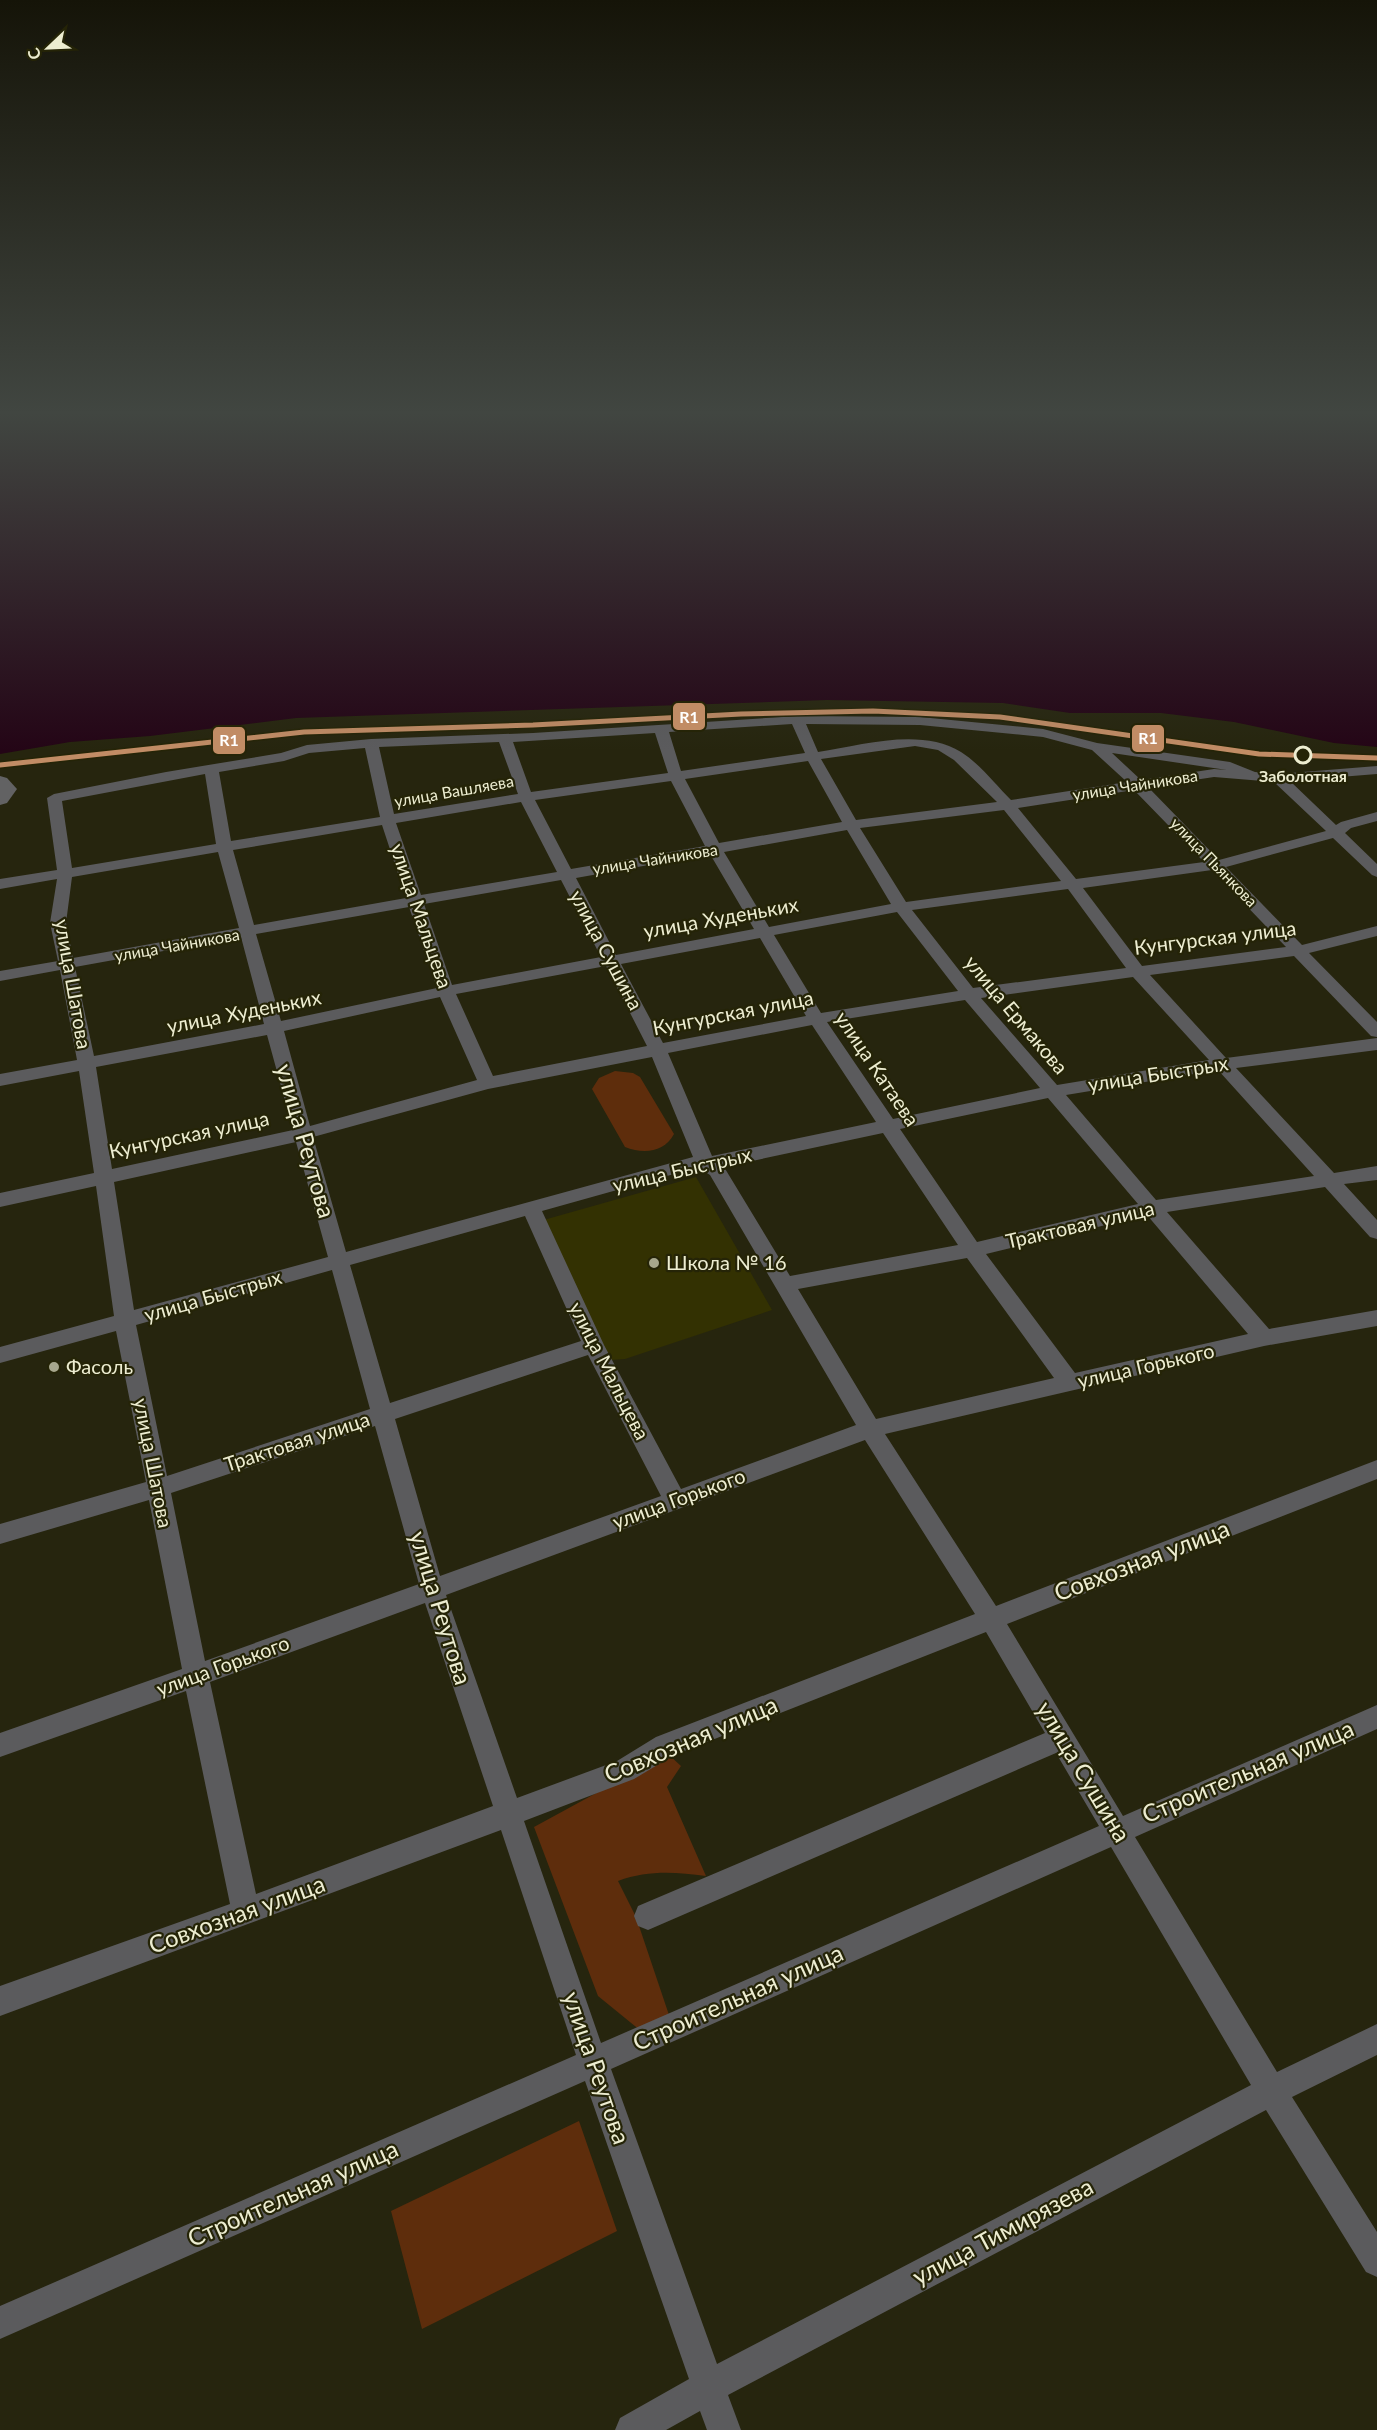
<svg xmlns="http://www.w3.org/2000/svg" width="1377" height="2430" viewBox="0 0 1377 2430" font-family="Lato,sans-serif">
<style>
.built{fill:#333102}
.green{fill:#5e2d0c}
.water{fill:#240516}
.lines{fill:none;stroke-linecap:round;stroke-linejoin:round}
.minor{fill:#5b5b5d;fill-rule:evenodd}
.major{fill:#626263;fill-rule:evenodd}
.rail-1-casing{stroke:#252407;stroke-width:8}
.rail-1{stroke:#c18c65;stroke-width:5}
.stop-dot{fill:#252407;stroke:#ededd1;stroke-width:3}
.poi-dot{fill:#a7a78d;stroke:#252407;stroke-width:2}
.labels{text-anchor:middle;stroke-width:4.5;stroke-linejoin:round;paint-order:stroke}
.far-stop-label{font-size:16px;font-weight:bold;fill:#ededd1;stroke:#252407}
.far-street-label{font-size:16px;fill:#ededd1;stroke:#252407}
.street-label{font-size:20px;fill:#ededd1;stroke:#252407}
.poi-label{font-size:20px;fill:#ededd1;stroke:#252407;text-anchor:start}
.near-street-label{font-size:24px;fill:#ededd1;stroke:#252407}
.line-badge{stroke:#252407;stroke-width:2}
.badge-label{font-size:16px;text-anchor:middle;font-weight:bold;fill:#fff}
</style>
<rect width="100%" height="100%" fill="#26250e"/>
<path class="built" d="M696,1177L772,1310L625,1359L611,1360L540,1221Z"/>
<path class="green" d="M615,1071L633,1073L640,1077L674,1134C664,1153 643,1154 625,1147L592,1089L599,1078Z
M668,1754L681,1766L667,1787L706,1876C675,1872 648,1870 618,1881L636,1917L669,2015L641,2031L598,1996L534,1827Z
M579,2121L617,2231L422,2329L391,2211Z"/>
<path class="water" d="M0,411H1377V747L1334,743L1234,722L1161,713H1070L1003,703L827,700L296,718L150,736L70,742L0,754Z"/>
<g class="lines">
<path class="minor" d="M797,716L920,717L1043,729L1097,743L1230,762L1255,772L1278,774L1377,766V774L1290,781L1336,825L1341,822L1377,812V821L1351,828L1345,833L1377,864V877L1372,875L1333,838L1226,867L1302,945L1377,926V936L1309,953L1377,1022V1037L1371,1036L1294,956L1150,975L1226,1058L1377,1038V1050L1236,1068L1334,1173L1377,1166V1180L1344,1184L1377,1220V1239L1370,1237L1325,1187L1167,1212L1269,1329L1377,1310V1326L1264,1346L885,1434L996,1606L1377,1460V1479L1007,1624L1123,1816L1377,1705V1729L1135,1837L1277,2072L1377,2024V2055L1292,2097L1377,2232V2277L1366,2272L1266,2110L728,2395L741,2430H707L700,2411L666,2430H615L620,2418L689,2379L585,2081L0,2339V2306L576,2055L501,1830L0,2016V1986L230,1904L186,1691L0,1757V1733L182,1669L149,1500L0,1544V1524L146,1482L116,1331L0,1363V1347L114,1316L96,1186L0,1207V1193L94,1173L79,1071L0,1086V1074L77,1060L60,970L0,981V971L58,961L50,923L57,879L0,889V879L57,870L47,798L54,794L166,772L281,753L307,745L371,739L533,733ZM792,724L805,753L681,771L669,732ZM806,724L920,725L1043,737L1092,750L1127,782L1011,800C996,785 980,764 961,752C921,727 862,745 818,752ZM655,733L668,773L531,792L513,742ZM499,742L518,794L394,814L379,747ZM915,746L938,750L954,760L997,802L856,820L821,759ZM365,748L380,817L231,841L219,772L284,761L309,753ZM1112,753L1227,770L1214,769L1141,780ZM808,761L842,822L719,843L685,779ZM205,774L216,844L72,868L62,801ZM1214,777L1274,782L1326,831L1219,860L1148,787ZM671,781L705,846L571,869L535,800ZM1134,790L1204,862L1076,879L1018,808ZM521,802L557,872L421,895L396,823ZM1004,810L1061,881L906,902L860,828ZM382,825L406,898L254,925L233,850ZM847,830L891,904L769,927L724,852ZM218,852L239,928L73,958L66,923L72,877ZM710,854L754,929L616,955L576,878ZM1212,870L1286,947L1142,966L1083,888ZM561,880L601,957L452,985L424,904ZM1068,889L1126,968L973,988L912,910ZM409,907L437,988L281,1021L256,934ZM897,912L958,991L821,1013L774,935ZM241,937L264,1024L94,1056L75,967ZM760,938L806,1016L663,1043L621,964ZM606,966L647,1046L493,1076L456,994ZM1133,977L1209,1060L1057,1085L981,998ZM440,997L477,1080L310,1126L284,1031ZM965,1000L1040,1088L893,1119L827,1022ZM812,1025L876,1122L712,1156L668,1053ZM267,1035L293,1130L112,1169L96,1067ZM652,1057L693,1157L346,1252L313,1137L488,1089ZM1218,1070L1314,1176L1156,1200L1066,1095ZM1048,1098L1138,1204L977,1242L900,1129ZM883,1133L958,1245L790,1276L724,1167ZM296,1142L328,1257L134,1310L114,1182ZM692,1169L702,1170L710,1175L856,1425L681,1489L604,1345L542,1211ZM1147,1215L1248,1334L1075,1373L986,1254ZM525,1216L581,1341L390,1403L350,1265ZM967,1258L1054,1378L876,1419L798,1289ZM332,1270L370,1409L167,1476L136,1325ZM588,1355L661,1496L440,1576L395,1419ZM375,1426L419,1584L205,1661L171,1493ZM865,1440L975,1614L656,1737L617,1761L517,1798L446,1595ZM425,1603L493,1806L256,1894L210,1682ZM986,1632L1045,1733L638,1906L634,1916L638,1926L648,1930L1056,1753L1099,1826L601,2043L524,1821L634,1779L674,1755ZM1111,1847L1251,2085L717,2364L611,2069Z"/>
<path class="major" d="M0,776L7,778L17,789L7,803L0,805Z"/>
<g class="rail-1-casing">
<path id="rail-1" d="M0,765L304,732L533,725L741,714L873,711L1000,717L1259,754L1377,758"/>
</g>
<use href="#rail-1" class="rail-1"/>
</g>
<linearGradient id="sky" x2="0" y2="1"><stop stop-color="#151408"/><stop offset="0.55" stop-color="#414641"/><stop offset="1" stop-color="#414641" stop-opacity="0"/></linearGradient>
<rect width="1377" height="751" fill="url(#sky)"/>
<circle class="stop-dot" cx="1303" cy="755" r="8"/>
<g class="poi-dot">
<circle cx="654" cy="1263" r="6"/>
<circle cx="54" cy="1367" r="6"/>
</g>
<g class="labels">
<g class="far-stop-label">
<text x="1303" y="782">Заболотная</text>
</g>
<g class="far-street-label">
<text transform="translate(1135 785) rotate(-9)" y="6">улица Чайникова</text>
<text transform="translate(454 791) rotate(-10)" y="6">улица Вашляева</text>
<text transform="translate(655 859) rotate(-9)" y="6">улица Чайникова</text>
<text transform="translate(1214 862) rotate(46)" y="6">улица Пьянкова</text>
<text transform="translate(177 945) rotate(-10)" y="6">улица Чайникова</text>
</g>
<g class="street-label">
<text transform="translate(421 916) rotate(71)" y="7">улица Мальцева</text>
<text transform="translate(721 918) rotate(-10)" y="7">улица Худеньких</text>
<text transform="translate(1215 938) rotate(-7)" y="7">Кунгурская улица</text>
<text transform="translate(606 950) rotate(62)" y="7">улица Сушина</text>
<text transform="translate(73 984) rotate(80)" y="7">улица Шатова</text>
<text transform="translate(244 1012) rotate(-11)" y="7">улица Худеньких</text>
<text transform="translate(733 1013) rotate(-11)" y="7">Кунгурская улица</text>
<text transform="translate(1016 1015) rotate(50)" y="7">улица Ермакова</text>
<text transform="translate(877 1069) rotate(56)" y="7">улица Катаева</text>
<text transform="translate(1158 1074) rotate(-9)" y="7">улица Быстрых</text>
<text transform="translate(189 1135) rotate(-12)" y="7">Кунгурская улица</text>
<text transform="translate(682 1170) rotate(-13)" y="7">улица Быстрых</text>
<text transform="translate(1080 1225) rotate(-13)" y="7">Трактовая улица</text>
<text transform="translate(213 1296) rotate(-16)" y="7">улица Быстрых</text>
<text transform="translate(1146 1366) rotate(-13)" y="7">улица Горького</text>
<text transform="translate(609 1371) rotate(63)" y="7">улица Мальцева</text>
<text transform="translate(297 1442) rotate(-18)" y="7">Трактовая улица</text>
<text transform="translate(153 1463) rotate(79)" y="7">улица Шатова</text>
<text transform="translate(679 1499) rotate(-20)" y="7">улица Горького</text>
<text transform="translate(223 1666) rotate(-20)" y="7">улица Горького</text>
</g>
<g class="poi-label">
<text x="666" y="1270">Школа № 16</text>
<text x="66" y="1374">Фасоль</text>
</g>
<g class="near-street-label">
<text transform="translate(305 1141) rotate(74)" y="8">улица Реутова</text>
<text transform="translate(1142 1561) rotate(-21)" y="8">Совхозная улица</text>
<text transform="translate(440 1608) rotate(73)" y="8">улица Реутова</text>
<text transform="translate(691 1740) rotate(-23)" y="8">Совхозная улица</text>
<text transform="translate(1083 1772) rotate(59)" y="8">улица Сушина</text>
<text transform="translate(1248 1772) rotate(-23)" y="8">Строительная улица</text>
<text transform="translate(237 1915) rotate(-20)" y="8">Совхозная улица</text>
<text transform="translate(738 1998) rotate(-24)" y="8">Строительная улица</text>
<text transform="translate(596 2068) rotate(71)" y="8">улица Реутова</text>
<text transform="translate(293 2194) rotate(-24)" y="8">Строительная улица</text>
<text transform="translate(1003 2232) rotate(-28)" y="8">улица Тимирязева</text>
</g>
</g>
<g class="line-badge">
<rect x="672" y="702" width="34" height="29" rx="6" fill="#c18c65"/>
<rect x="1131" y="724" width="34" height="29" rx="6" fill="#c18c65"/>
<rect x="212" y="726" width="34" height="29" rx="6" fill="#c18c65"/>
</g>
<g class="badge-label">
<text x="689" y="723">R1</text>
<text x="1148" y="744">R1</text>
<text x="229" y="746">R1</text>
</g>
<g transform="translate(48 48) rotate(247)" stroke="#252407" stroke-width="4.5" paint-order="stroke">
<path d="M0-4.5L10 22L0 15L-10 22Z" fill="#ededd1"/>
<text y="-9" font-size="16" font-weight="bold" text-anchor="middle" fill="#ededd1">С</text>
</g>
</svg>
